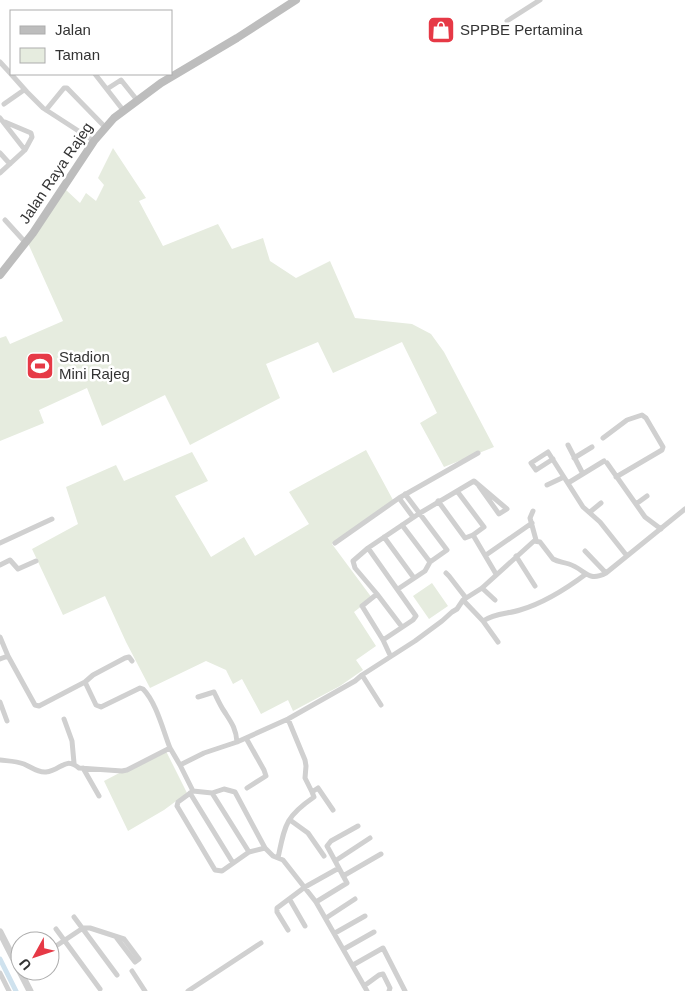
<svg xmlns="http://www.w3.org/2000/svg" width="685" height="991" viewBox="0 0 685 991" font-family="Helvetica,sans-serif">
<style>
.green{fill:#e6ecdf}
.lines{fill:none;stroke-linecap:round;stroke-linejoin:round}
.canal{stroke:#cfe2ee;stroke-width:5}
.minor{stroke:#d0d0d0;stroke-width:5}
.tertiary{stroke:#d0d0d0;stroke-width:7}
.secondary{stroke:#bdbdbd;stroke-width:8}
.labels{text-anchor:middle;stroke-width:5;stroke-linejoin:round;paint-order:stroke}
.poi-label{font-size:15px;fill:#333;stroke:#fff;text-anchor:start}
.street-label{font-size:15px;fill:#333;stroke:#fff}
</style>
<rect width="100%" height="100%" fill="#fff"/>
<path class="green" d="M113,148L146,198L139,201L163,246L218,224L232,249L263,238L270,261L296,278L330,261L355,318L412,324L431,334L444,352L494,447L444,467L420,423L437,413L402,342L333,373L318,342L266,364L280,398L190,445L165,395L102,426L87,388L39,410L44,423L0,441V338L6,336L10,344L63,321L27,241L65,189L80,203L86,193L96,201L104,185L98,178Z
M366,450L393,500L332,544L372,598L354,612L376,646L356,660L363,670L340,686L293,711L288,700L261,714L242,679L233,684L226,670L206,661L150,688L126,642L105,596L63,615L32,549L78,524L66,487L116,465L124,481L192,452L208,481L175,496L211,557L244,537L255,556L309,524L289,492Z
M432,583L448,606L429,619L413,596Z
M165,749L187,793L164,810L128,831L104,781Z"/>
<g class="lines">
<path class="canal" d="M0,959L16,991"/>
<path class="minor" d="M507,21L540,0
M0,62L11,74
M11,74L27,92L43,108L94,141
M95,74L123,110
M107,89L121,80L137,100
M4,104L24,90
M46,110L64,88H67L105,127
M0,118L25,150L0,173
M5,122L31,133L32,137L25,150
M0,153L10,164
M5,220L25,242
M603,438L627,420L642,415L646,418L663,447L662,450L616,477
M568,445L583,474
M574,458L592,447
M553,459L536,470L531,463L548,452L583,507L600,522L627,556
M607,463L645,517L661,529
M568,483L604,461
M547,485L564,477
M405,494L447,550L430,562
M399,498L413,517
M438,501L465,538L473,535L484,527L457,491
M636,504L647,496
M533,511L530,518L536,540
M590,512L601,503
M473,535L496,574
M384,537L414,578
M0,543L52,519
M335,543L399,498L478,453
M368,548L416,616L413,620L383,640L390,655
M585,551L606,573
M486,555L532,523
M516,556L535,586
M0,565L10,560L18,569L36,561
M446,573L449,576L466,598
M482,588L495,600
M398,589L425,571L430,562L402,525
M377,594L362,606L383,640
M463,600L483,621L498,642
M483,621C495,613 507,614 520,610C544,603 566,589 586,574
M402,627L377,594L355,568L353,561L368,548L420,513L474,481L507,509L499,514L479,486
M0,637L8,656L35,705L39,706L85,682L96,705L101,707L140,688L143,689C156,702 163,730 170,748
M0,659L8,656
M362,675L381,705
M85,682L93,675L125,658L129,657L132,661
M198,697L214,692C217,698 220,705 224,711C231,722 236,728 237,742
M0,702L7,721
M64,719L72,741L74,763
M288,719L305,760L306,766L305,778L312,792
M246,738L264,770L266,776L247,788
M0,760C8,761 16,761 24,764C31,767 38,773 46,772C61,771 64,756 79,768L122,771L127,770L170,748L180,765L204,753L237,742L288,719L355,681L362,675L415,641L442,621L452,612L457,609L463,600L482,588L534,541L540,542L553,559C558,562 563,562 569,564C585,569 587,583 606,573L685,509
M180,765L193,791L178,802L177,806L215,870L222,871L249,852L265,848
M83,768L99,796
M193,791L212,793L249,852
M190,793L233,863
M212,793L224,789L235,792L265,848L273,856L283,860L316,902L367,991
M290,820L308,833L324,856
M278,858C285,825 285,817 314,797L312,792L318,788L333,810
M335,861L370,838
M343,876L381,854
M290,900L305,926
M316,902L347,883L327,846L331,841L358,826
M74,917L117,975
M326,918L355,899
M56,929L100,989
M288,930L277,912V908L305,887L339,868
M335,933L365,916
M344,949L374,932
M50,950L83,928H90L124,939L139,959L135,962L116,937
M353,965L383,948L405,991
M132,971L145,991
M0,973L9,991
M364,986L379,975L383,974L390,988L389,991
M188,991L261,943"/>
<path class="tertiary" d="M0,932L30,991"/>
<path class="secondary" d="M0,275L33,233L94,141L114,118L161,83L237,38L296,0"/>
</g>
<defs>
<g id="shop-square" transform="scale(1.4375)"><rect x="-9" y="-9" width="18" height="18" rx="4" fill="#e63946" stroke="#fff"/><path d="M-5-2.5h2.3a2.7 3.5 0 0 1 5.4 0H5L5.5 6h-11ZM-1.5-2.5h3a1.5 2.3 0 0 0-3 0Z" fill="#fff"/></g>
<g id="stadium-square" transform="scale(1.4375)"><rect x="-9" y="-9" width="18" height="18" rx="4" fill="#e63946" stroke="#fff"/><path d="M0-5a6.5 5 0 1 0 0 10a6.5 5 0 1 0 0-10ZM-3.5-1.8h7v3.6h-7Z" fill="#fff"/></g>
</defs>
<g fill-rule="evenodd">
<use href="#shop-square" x="441" y="30"/>
<use href="#stadium-square" x="40" y="366"/>
</g>
<g class="labels">
<g class="poi-label">
<text x="460" y="35">SPPBE Pertamina</text>
<text x="59" y="362">Stadion<tspan x="59" dy="17">Mini Rajeg</tspan></text>
</g>
<g class="street-label">
<text transform="translate(56 173) rotate(-56)" y="5">Jalan Raya Rajeg</text>
</g>
</g>
<rect x="10" y="10" width="162" height="65" fill="#ffffff" stroke="#adadad"/>
<rect x="20" y="26" width="25" height="8" fill="#bdbdbd" stroke="#adadad"/>
<text x="55" y="35" font-size="15" fill="#333333">Jalan</text>
<rect x="20" y="48" width="25" height="15" fill="#e6ecdf" stroke="#adadad"/>
<text x="55" y="60" font-size="15" fill="#333333">Taman</text>
<g transform="translate(35 956) rotate(230)"><circle r="24" fill="#ffffff" stroke="#adadad"/>
<path d="M0-4L9 19L0 12L-9 19Z" fill="#e63946"/>
<text y="-8" font-size="14" font-weight="bold" text-anchor="middle" fill="#333333">U</text>
</g>
</svg>
